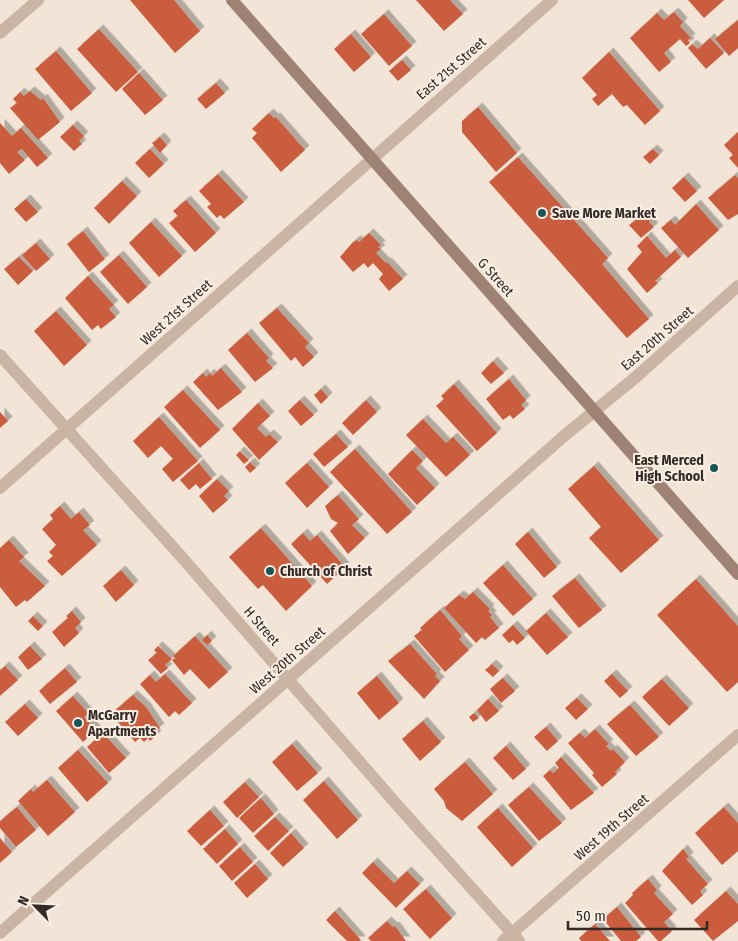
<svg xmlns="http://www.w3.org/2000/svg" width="738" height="941" viewBox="0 0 738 941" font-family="'Fira Sans Condensed',sans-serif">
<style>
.building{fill:#ca5d3e;filter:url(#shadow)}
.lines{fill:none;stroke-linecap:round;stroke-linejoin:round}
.street{stroke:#cab4a4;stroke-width:12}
.secondary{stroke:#9e8375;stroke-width:12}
.poi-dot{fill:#1a5558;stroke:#faefe4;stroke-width:2}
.labels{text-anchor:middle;stroke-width:4;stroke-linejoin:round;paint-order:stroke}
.street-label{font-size:14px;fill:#352a26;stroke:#faefe4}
.poi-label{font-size:14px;font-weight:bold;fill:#352a26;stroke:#faefe4;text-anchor:start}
</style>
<defs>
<filter id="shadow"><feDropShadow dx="4.5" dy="-4.5" stdDeviation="0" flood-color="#0004"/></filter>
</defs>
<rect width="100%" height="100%" fill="#f2e5d8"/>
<path class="building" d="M130,0H174L200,31L175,53Z
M416,0H450L463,14L444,31Z
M688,0H724L704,18Z
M674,12L683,22L680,26L691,38L688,40L690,43L686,46L680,39L664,53L671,62L659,72L630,38L657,13L664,20Z
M384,14L412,46L389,66L361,34Z
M738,20V48L729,56L715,39Z
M99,29L138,72L116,92L77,49Z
M351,34L371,57L354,72L334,49Z
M710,38L724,53L706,69L688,48L692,44L698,49Z
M56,51L92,93L71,111L35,69Z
M609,52L660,111L645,125L627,105L623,107L612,94L598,106L592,99L597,95L582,78Z
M402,60L411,70L398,81L389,71Z
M139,73L163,100L145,115L122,89Z
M216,83L225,93L206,109L197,99Z
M30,91L41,100L43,98L60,122L38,140L10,108L17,103L13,99L20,92L24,96Z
M478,107L517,153L496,172L462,132V121Z
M269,113L274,118L276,117L305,150L281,172L252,138L257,133L252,129Z
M0,123L12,136L21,128L48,158L37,167L22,149L17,152L25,160L9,174L0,163Z
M73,125L84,136L79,141L82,144L74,151L60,137Z
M738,132V168L729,158L733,155L724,145Z
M160,137L167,145L160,153L152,143Z
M150,149L164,164L149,178L135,163Z
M653,149L659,155L650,164L643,157Z
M518,157L608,258L602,264L649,319L627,338L489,182Z
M218,174L244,202L224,219L220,215L217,218L207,207L211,204L199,191Z
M735,175L738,178V214L728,220L708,198Z
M684,177L697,191L685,202L672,188Z
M122,181L137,196L109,224L94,208Z
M26,199L38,212L26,222L14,209Z
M186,200L216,233L195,252L169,223L178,216L173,211Z
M696,204L719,230L688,258L661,228L671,220L675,225Z
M643,214L646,218L649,216L651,219L649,222L654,227L641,238L629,225Z
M151,222L182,256L159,277L129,243Z
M83,231L105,259L89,272L67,244Z
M369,233L381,245L378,247L381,249L376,253L386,263L387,262L403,279L389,291L379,279L383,274L373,263L368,268L364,263L353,272L340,257L353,242L357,240L359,242Z
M647,236L666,258L675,250L681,257L655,281L658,283L647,293L627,269L642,252L637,246Z
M36,243L50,259L36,271L22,255Z
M119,255L147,287L128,304L100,272Z
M19,257L33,271L18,285L4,269Z
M88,276L114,305L109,309L116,317L101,329L98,325L92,330L65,298Z
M277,308L309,343L305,347L314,357L303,367L295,357L291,361L259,323Z
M56,311L87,345L64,366L34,331Z
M247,333L269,358L266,361L273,368L255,382L228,350Z
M493,361L504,373L491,384L481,373Z
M221,368L242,392L218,410L193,382L203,373L206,377L210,373L212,376Z
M509,379L526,400L521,405L525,409L513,419L510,415L503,420L486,399Z
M454,384L497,433L477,451L436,406L444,399L441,396Z
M321,389L328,397L321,404L314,395Z
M183,390L220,430L200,448L164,407Z
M300,400L314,415L301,426L288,411Z
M366,400L377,412L353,435L342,423Z
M258,403L270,416L257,428L266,437L269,434L278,442L259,460L232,429Z
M0,412L8,421L0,428Z
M159,417L198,461L173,482L162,469L173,459L161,446L148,458L133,441Z
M423,419L446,443L453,437L470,455L446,477L406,435Z
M336,434L348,447L324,467L313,454Z
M355,449L412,512L387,534L330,472Z
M412,450L423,461L416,468L435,488L417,505L388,474Z
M240,451L249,460L244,464L236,455Z
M250,462L256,468L250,473L245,467Z
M199,463L212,479L200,489L196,484L189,490L180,480Z
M307,463L329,487L307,508L285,483Z
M594,466L659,540L621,573L589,538L601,527L568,489Z
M217,479L229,491L224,496L228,500L213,513L199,496Z
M338,495L359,519L352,525L365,538L348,554L330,531L338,523L331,519L325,506Z
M60,506L71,519L79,512L90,525L83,530L97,545L62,576L47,561L53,556L49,552L56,545L42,529L53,519L50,515Z
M261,528L312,586L286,611L263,585L258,589L229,557Z
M528,532L557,567L544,578L515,544Z
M303,533L310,541L317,535L345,567L327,584L291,544Z
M9,540L24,557L19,561L45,586L27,602L25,600L16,607L0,587V548Z
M503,565L533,599L513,616L483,583Z
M121,570L134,585L116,602L103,586Z
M575,578L602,610L579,628L552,596Z
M696,579L738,626V682L727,692L657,615Z
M473,592L490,609L488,611L492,615L490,617L499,628L485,640L482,637L476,643L444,608L459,595L465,599Z
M440,610L462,636L459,639L469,650L445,672L414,636L422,630L420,628Z
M72,611L81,622L75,628L79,633L64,647L52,632L68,618L66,616Z
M546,613L568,637L547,655L526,631Z
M33,616L43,626L38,631L28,621Z
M513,625L525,638L517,645L513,640L509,643L502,635Z
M207,635L212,641L207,645L202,640Z
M195,636L228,672L209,689L190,669L184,675L172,660L175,658L173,656Z
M410,644L437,674L435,676L440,681L424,699L388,661Z
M30,646L42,659L28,670L18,657Z
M158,646L172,659L165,665L168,668L161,674L148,660L157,653L154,650Z
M492,664L499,671L493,677L485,670Z
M5,666L18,680L0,696V670Z
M65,668L77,682L50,704L39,691Z
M165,674L192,703L179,715L175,711L169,717L140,684L150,675L156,682Z
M612,674L628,691L620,698L604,681Z
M377,676L399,703L379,720L357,693Z
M503,678L515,691L501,703L490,689Z
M662,679L689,708L669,726L642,697Z
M133,695L146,707L160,728L154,732L157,735L150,741L148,738L144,742L140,738L135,742L111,714Z
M73,696L89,714L84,717L96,730L83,742L56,711Z
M577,698L588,709L576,720L565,708Z
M488,699L499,711L486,722L477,710Z
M25,704L38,718L18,736L5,722Z
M630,705L659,737L636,756L607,724Z
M474,713L479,718L473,722L469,717Z
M423,721L441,742L420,761L402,739Z
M546,727L558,741L547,751L534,737Z
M595,729L609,744L606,746L611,751L613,749L625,762L615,772L617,774L602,787L592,775L594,773L568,743L580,733L585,738Z
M103,733L126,758L109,773L87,747Z
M292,744L318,773L297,791L272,762Z
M506,746L526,769L513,780L493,758Z
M78,750L108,783L87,802L58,768Z
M561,757L594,793L571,810L543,776L550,770L553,773L559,768L555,763Z
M465,762L493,794L462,821L446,808L444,801L434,789Z
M47,780L75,812L48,836L18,801L31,789L33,792Z
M324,781L358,820L337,839L303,800Z
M245,782L259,797L237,818L223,802Z
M529,787L562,823L539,841L508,805Z
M261,798L274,814L253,833L239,818Z
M17,807L36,830L16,847L0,828V821Z
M724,807L738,823V851L722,865L695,833Z
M498,808L533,848L512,867L477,827Z
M210,810L224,826L201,846L187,831Z
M275,817L289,831L268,851L254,836Z
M225,829L238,844L217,864L203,849Z
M291,833L304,848L283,867L270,853Z
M0,838L12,852L0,863Z
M240,847L253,862L232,881L219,866Z
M683,849L689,857L686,859L708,884L700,891L703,895L692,905L662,871Z
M373,862L394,883L407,871L420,884L396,908L362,873Z
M255,864L268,879L247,898L234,883Z
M648,879L657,890L654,893L673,914L664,922L672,931L661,941H658L625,903L633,895L632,893Z
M426,889L452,918L430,939L403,909Z
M726,891L738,904V921L713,941L694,920Z
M617,907L641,937L636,941H621L603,919Z
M335,911L361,940L359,941H347L326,920Z
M387,921L393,927L395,926L406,941H371L368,938Z
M595,924L610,941H581L579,938Z"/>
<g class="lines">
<path class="street" d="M0,33L38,0
M0,355L179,554L398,806L519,941
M0,488L552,0
M0,933L564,436L636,377L738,286
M503,941L738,735"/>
<path class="secondary" d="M232,0L738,574"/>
</g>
<g class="poi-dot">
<circle cx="542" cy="213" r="5"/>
<circle cx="714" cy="468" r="5"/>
<circle cx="270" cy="571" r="5"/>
<circle cx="78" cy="723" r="5"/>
</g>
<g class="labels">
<g class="street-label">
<text transform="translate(451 68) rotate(-41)" y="5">East 21st Street</text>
<text transform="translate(496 277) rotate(48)" y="5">G Street</text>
<text transform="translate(176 312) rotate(-42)" y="5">West 21st Street</text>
<text transform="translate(657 338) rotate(-41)" y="5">East 20th Street</text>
<text transform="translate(262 626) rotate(49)" y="5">H Street</text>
<text transform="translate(287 660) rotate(-41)" y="5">West 20th Street</text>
<text transform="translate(611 827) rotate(-41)" y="5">West 19th Street</text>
</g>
<g class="poi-label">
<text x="552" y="218">Save More Market</text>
<text x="704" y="465" text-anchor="end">East Merced<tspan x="704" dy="16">High School</tspan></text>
<text x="280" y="576">Church of Christ</text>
<text x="88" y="720">McGarry<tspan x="88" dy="16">Apartments</tspan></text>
</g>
</g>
<g transform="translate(35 906) rotate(294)" stroke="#faefe4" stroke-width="4" paint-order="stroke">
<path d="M0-4L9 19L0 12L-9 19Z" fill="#352a26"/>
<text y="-8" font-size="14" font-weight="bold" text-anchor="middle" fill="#352a26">N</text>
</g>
<path d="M568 921v8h139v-8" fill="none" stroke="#352a26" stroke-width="2.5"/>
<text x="576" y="921" font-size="15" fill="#352a26" stroke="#faefe4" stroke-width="4" paint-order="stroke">50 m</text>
</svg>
